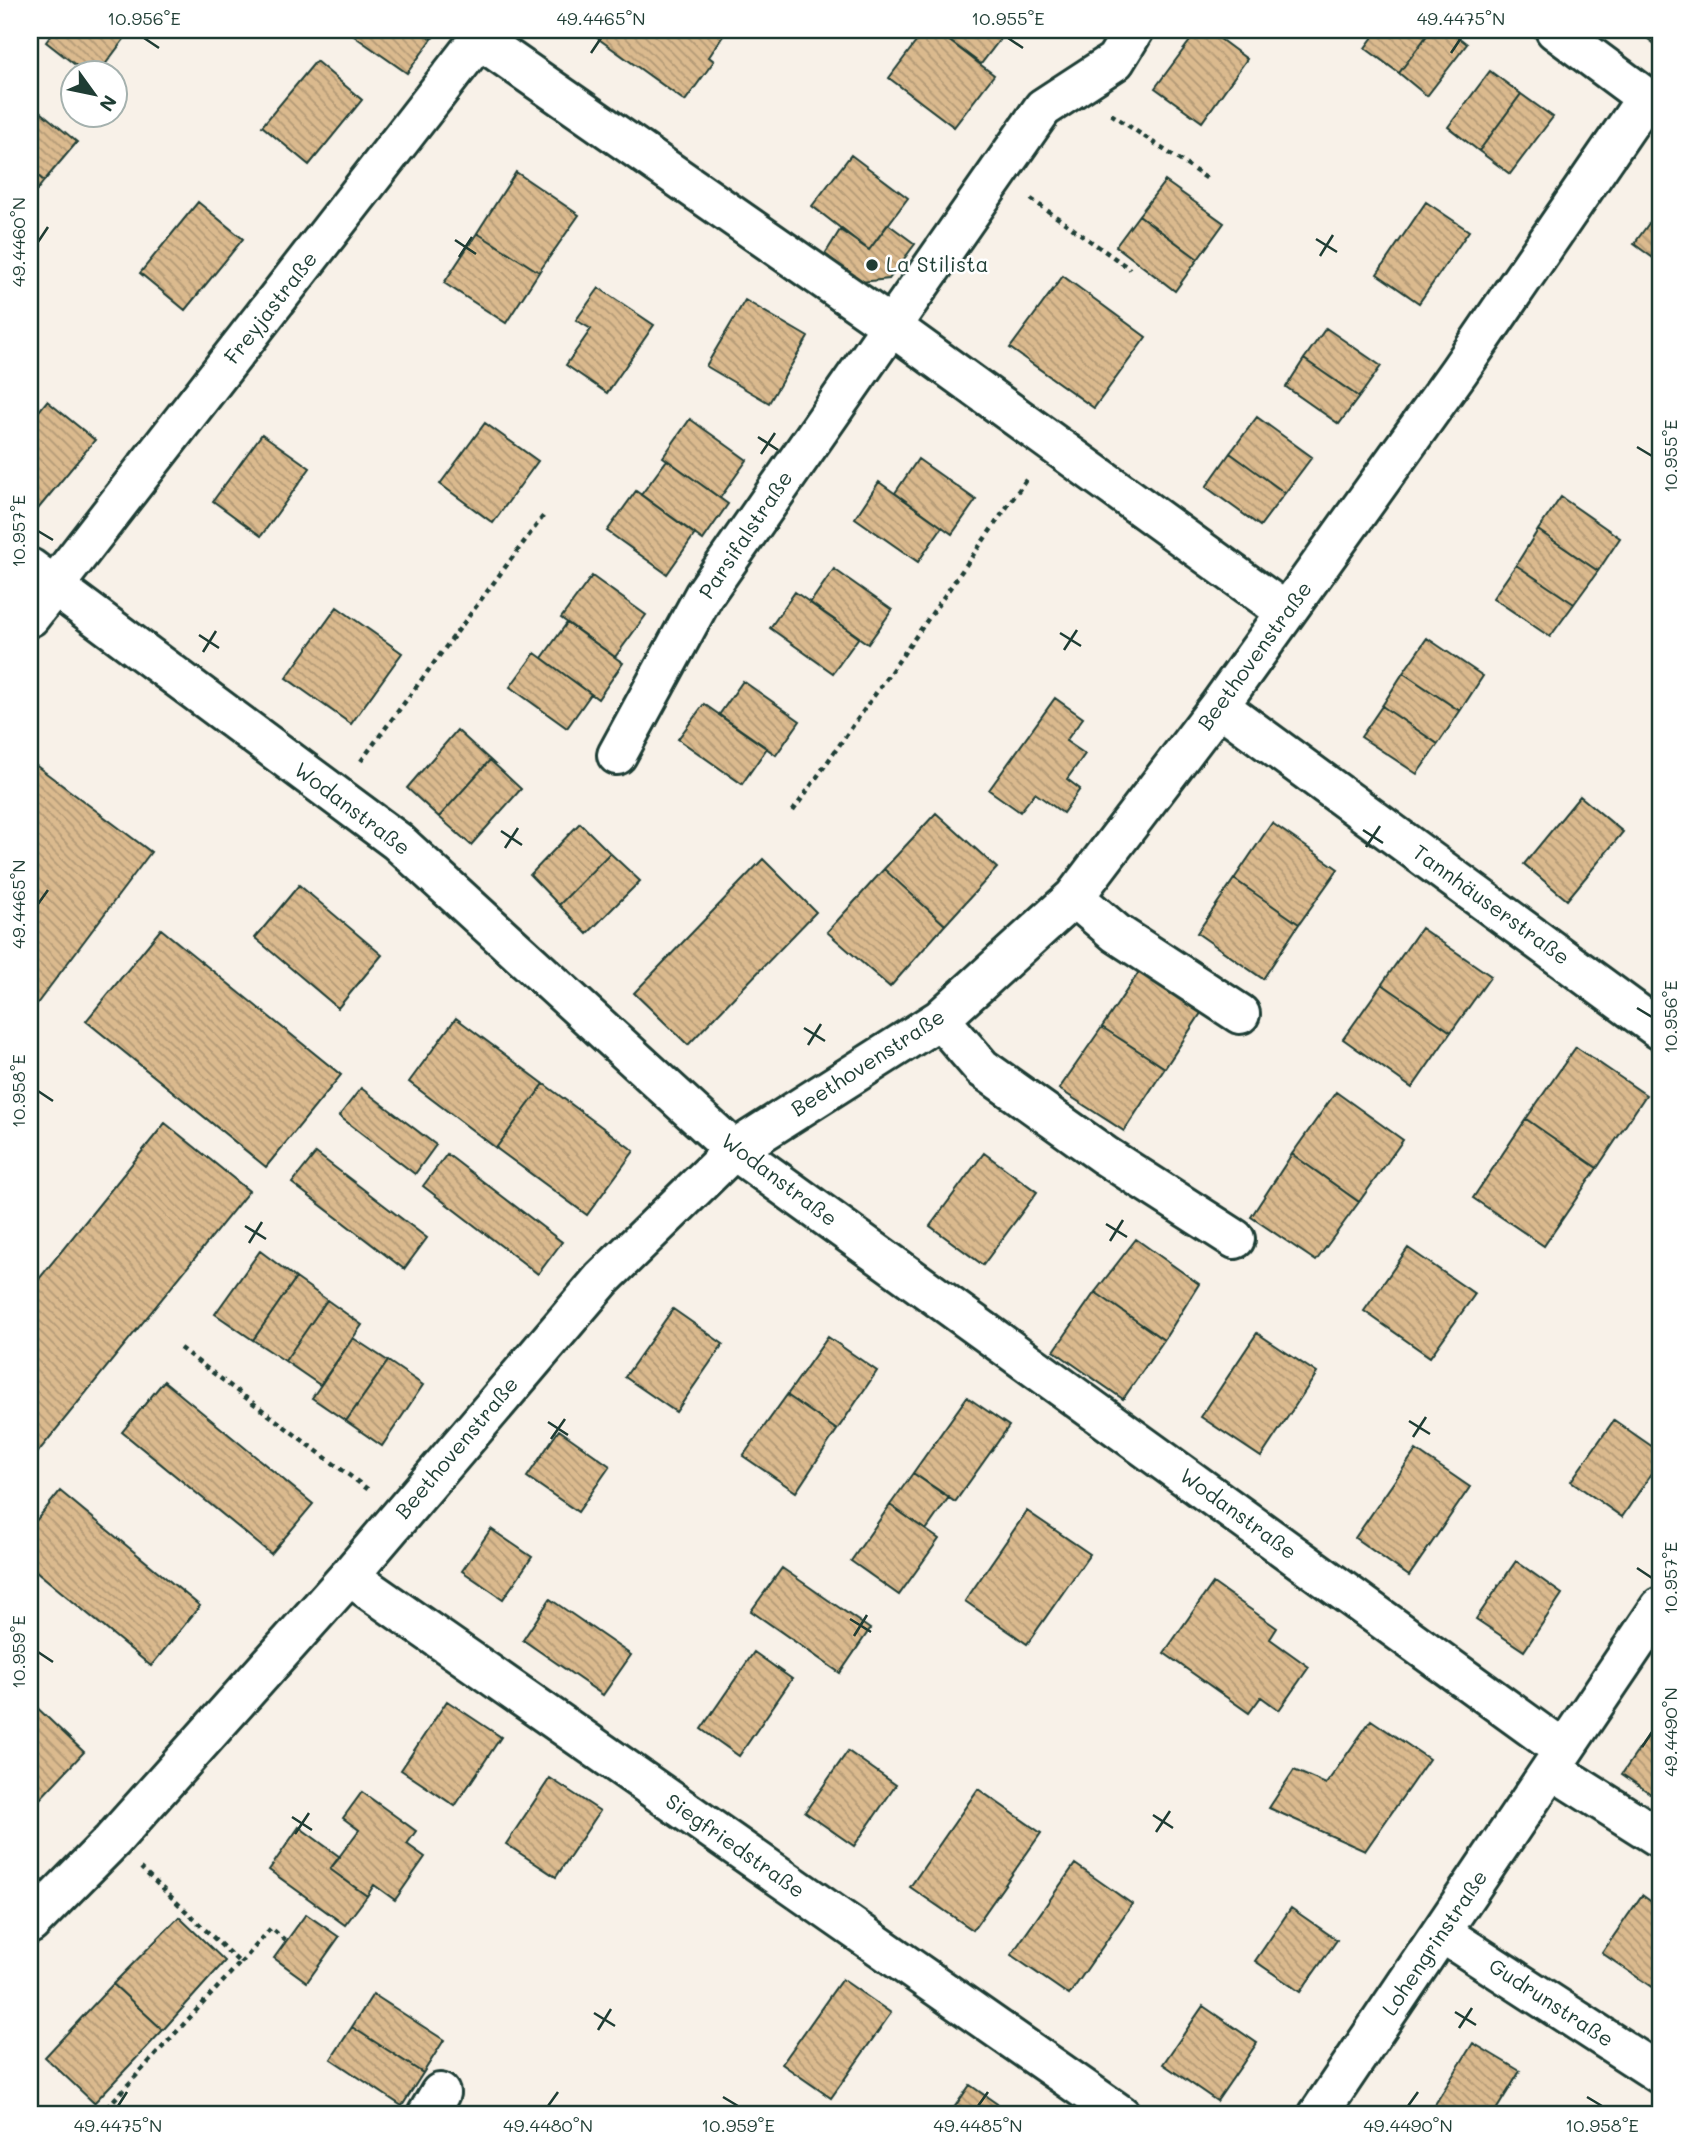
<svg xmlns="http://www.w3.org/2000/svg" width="1690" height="2145" viewBox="0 0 1690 2145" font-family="Mali,sans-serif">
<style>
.building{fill:url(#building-back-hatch);stroke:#1f3d34;stroke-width:2}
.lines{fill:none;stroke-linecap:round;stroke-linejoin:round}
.minor-casing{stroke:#1f3d34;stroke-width:44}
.path{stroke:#1f3d34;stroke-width:4.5;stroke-dasharray:5 5;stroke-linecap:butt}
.minor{stroke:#fff;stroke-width:38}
.ticks{fill:none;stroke:#1f3d34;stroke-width:2.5}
.poi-dot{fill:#1f3d34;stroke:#fff;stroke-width:2.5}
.labels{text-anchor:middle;stroke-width:5;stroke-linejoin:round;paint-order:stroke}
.poi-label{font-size:21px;fill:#1f3d34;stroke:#fff;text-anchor:start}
.street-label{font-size:21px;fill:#1f3d34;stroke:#fff}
.neatline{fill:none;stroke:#1f3d34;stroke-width:2.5}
.ticks-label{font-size:18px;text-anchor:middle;fill:#1f3d34}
</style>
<defs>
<pattern id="building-back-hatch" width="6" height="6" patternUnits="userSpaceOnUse" patternTransform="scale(1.75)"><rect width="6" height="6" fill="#dbba8e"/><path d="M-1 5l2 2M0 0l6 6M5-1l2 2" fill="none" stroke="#b19875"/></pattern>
</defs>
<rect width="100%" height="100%" fill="#f8f1e8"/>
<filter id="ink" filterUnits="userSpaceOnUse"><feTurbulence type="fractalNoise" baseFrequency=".0143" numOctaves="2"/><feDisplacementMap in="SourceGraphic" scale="14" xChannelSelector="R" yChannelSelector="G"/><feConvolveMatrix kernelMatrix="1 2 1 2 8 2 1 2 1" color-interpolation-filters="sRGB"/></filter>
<g filter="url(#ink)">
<path class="building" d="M55,30H128L130,31L98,74H87L46,42Z
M358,30H418L432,39L407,73L354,36Z
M418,30H438L432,39Z
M602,30H721L725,33L709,57L714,61L685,101L596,37Z
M925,30H935L994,75L954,127L889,78Z
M935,30H1007L981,64Z
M1198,30H1208L1247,59L1202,122L1155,88Z
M1378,30H1431L1399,73L1365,48Z
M1431,30H1449L1467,44L1427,96L1399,73Z
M1636,30H1660V48Z
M316,61L362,100L309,165L262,126Z
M1490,71L1521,94L1479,151L1448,127Z
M1521,94L1553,117L1510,174L1479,151Z
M30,103L77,142L44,181L30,169Z
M851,155L908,198L869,250L812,206Z
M30,169L44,181L30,199Z
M516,172L579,215L539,272L477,233Z
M1165,181L1224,223L1198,259L1139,215Z
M198,202L243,239L185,310L140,273Z
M1426,202L1469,231L1419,303L1377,274Z
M1660,208V263L1634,244Z
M1139,215L1198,259L1175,291L1116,246Z
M888,224L915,244L889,279L861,282L825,254L840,230L869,250Z
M477,233L539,272L506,323L444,283Z
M1063,276L1146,337L1094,408L1010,348Z
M599,288L654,325L607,393L566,365L591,329L576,320Z
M745,300L808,337L769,403L706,366Z
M1326,328L1381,366L1359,397L1304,359Z
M1304,359L1359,397L1339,424L1286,387Z
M47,401L95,440L38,509L30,502V422Z
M1257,417L1312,457L1285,493L1230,453Z
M690,419L747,460L720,498L663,457Z
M485,423L538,461L493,523L440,484Z
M262,434L310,468L261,536L213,501Z
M1230,453L1285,493L1260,526L1206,487Z
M918,459L976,500L952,534L895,493Z
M667,460L728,504L703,540L641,495Z
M879,482L942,527L918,562L855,518Z
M636,491L695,534L667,574L607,531Z
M1561,497L1620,538L1598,571L1538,530Z
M1538,530L1598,571L1574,604L1516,565Z
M1516,565L1574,604L1550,637L1493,598Z
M834,569L892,610L868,644L810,603Z
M592,576L646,615L615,657L561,618Z
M795,592L859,637L833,673L770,628Z
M337,607L402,653L351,724L286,678Z
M567,623L623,663L598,699L542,658Z
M1427,638L1483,676L1460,711L1403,673Z
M535,653L591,694L567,728L510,687Z
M1403,673L1460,711L1438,744L1382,706Z
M743,681L800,721L776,755L719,715Z
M1055,698L1083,718L1066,741L1085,754L1067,779L1080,789L1063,813L1035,793L1020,812L989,790Z
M704,704L767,748L742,784L678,739Z
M1382,706L1438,744L1417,774L1361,737Z
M457,730L490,760L439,817L407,788Z
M490,760L521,789L471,845L439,817Z
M30,761L151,852L30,1013Z
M1580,796L1623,832L1567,900L1524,864Z
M936,813L997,868L945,925L884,869Z
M580,823L610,853L559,905L530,875Z
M1272,823L1338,869L1299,924L1234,879Z
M610,853L640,881L587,934L559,905Z
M763,859L816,912L688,1045L634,993Z
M884,869L945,925L890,987L827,932Z
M1234,879L1299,924L1263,979L1197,933Z
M299,885L382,955L338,1008L255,938Z
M1421,928L1491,976L1451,1032L1382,984Z
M161,929L341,1075L266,1167L86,1021Z
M1143,966L1205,1007L1165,1068L1102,1027Z
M1382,984L1451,1032L1412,1088L1343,1039Z
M456,1018L544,1084L496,1148L409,1082Z
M1102,1027L1165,1068L1124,1131L1059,1089Z
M1576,1047L1646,1095L1597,1168L1526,1119Z
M544,1084L634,1151L587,1215L496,1148Z
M361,1088L436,1145L415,1174L339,1116Z
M1336,1092L1403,1140L1359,1202L1292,1154Z
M1526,1119L1597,1168L1544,1246L1473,1198Z
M165,1123L249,1191L30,1462V1290Z
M316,1153L427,1238L404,1269L292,1183Z
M984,1153L1037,1192L983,1265L930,1226Z
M447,1154L562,1242L538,1274L423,1186Z
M1292,1154L1359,1202L1316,1261L1251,1217Z
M1136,1239L1199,1284L1164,1340L1095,1292Z
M1408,1248L1475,1294L1430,1357L1364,1311Z
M260,1251L296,1278L253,1340L215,1314Z
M296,1278L327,1300L285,1361L253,1340Z
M1095,1292L1164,1340L1123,1399L1054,1351Z
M327,1300L362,1325L320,1385L285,1361Z
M673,1309L723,1344L676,1412L625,1377Z
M1257,1333L1317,1373L1261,1457L1201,1417Z
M828,1337L877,1371L837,1430L787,1395Z
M353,1338L388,1361L346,1421L312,1398Z
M388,1361L423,1385L382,1446L346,1421Z
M164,1381L313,1504L271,1554L122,1432Z
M787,1395L837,1430L796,1492L743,1456Z
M967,1397L1009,1426L955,1502L913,1473Z
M1614,1420L1660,1452V1461L1622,1517L1571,1481Z
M559,1430L610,1466L578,1512L527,1477Z
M1416,1450L1470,1487L1409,1576L1355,1538Z
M913,1473L949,1497L926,1530L890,1505Z
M60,1491L200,1606L151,1666L30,1566V1528Z
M890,1505L939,1539L899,1595L851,1561Z
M1027,1511L1090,1554L1027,1644L965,1601Z
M491,1529L532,1557L503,1599L462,1571Z
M1516,1561L1562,1594L1524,1651L1476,1619Z
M782,1568L870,1629L840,1673L751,1611Z
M1213,1583L1277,1628L1270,1639L1309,1667L1279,1710L1261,1697L1249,1713L1164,1653Z
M550,1599L631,1655L603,1695L523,1640Z
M754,1652L792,1679L739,1756L701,1729Z
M30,1701L84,1752L37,1802L30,1795Z
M447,1701L501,1737L455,1806L401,1770Z
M1660,1719V1800L1622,1774Z
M1371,1720L1429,1759L1365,1851L1269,1808L1294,1770L1326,1784Z
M848,1751L896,1785L854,1846L805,1812Z
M550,1778L600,1811L556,1877L506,1844Z
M978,1789L1041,1833L973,1930L910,1887Z
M362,1792L416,1831L407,1844L425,1857L395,1900L374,1885L367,1896L330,1869L359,1830L343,1818Z
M299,1827L340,1857L330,1869L367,1896L345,1925L269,1870Z
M1075,1864L1132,1904L1069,1995L1011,1955Z
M1642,1895L1660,1908V1984L1656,1990L1602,1953Z
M1291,1908L1337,1940L1300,1992L1255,1961Z
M306,1914L339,1937L307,1982L274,1958Z
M179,1917L225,1961L163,2030L113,1984Z
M842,1979L891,2013L831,2098L782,2064Z
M113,1984L163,2030L94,2103L45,2057Z
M373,1994L444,2040L423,2073L352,2027Z
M1203,2006L1257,2043L1217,2101L1163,2064Z
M352,2027L423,2073L402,2106L331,2059Z
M1473,2043L1520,2071L1493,2115H1431L1429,2114Z
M970,2085L1013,2115H949Z"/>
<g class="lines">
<g class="minor-casing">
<path id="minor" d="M1555,30L1660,108
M479,39L891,326L1286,612
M30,568L397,841L734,1150L1563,1750
M30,617L486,30
M1219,706L1660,1030
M617,755L704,595L1043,108L1115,61L1134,30
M1074,897L1116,933L1240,1014
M940,1019L982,1068L1104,1155L1235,1239
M349,1576L1121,2115
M1551,1769L1660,1838
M30,1924L112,1841L349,1576L602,1279L734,1150L940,1019L1074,897L1219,706L1459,371L1646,98
M1442,1933L1660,2074
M427,2115L440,2093
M1318,2115L1660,1607"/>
</g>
<path class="path" d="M1111,114L1209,180
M1031,199L1130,269
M361,761L544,515
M793,811L1028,477
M180,1348L370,1491
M241,1963L271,1928L286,1941
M100,2115L240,1963L141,1868"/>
<use href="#minor" class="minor"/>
</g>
</g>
<path class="ticks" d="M144,38L159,48M1008,38L1023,48M591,53L601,38M1451,53L1461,38M1316,239L1337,252M455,240L476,254M38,242L48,227M1320,256L1333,235M459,257L472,237M758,437L778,450M1637,447L1652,456M761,454L775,433M38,531L53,540M1060,633L1081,646M199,635L219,648M1064,650L1077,630M203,652L216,631M1363,830L1383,843M501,831L522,845M1366,847L1380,826M505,848L518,828M38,904L48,890M1637,1008L1652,1017M804,1028L825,1041M808,1045L821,1024M38,1091L53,1101M1106,1224L1127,1237M245,1226L266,1239M1110,1241L1123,1220M249,1243L262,1222M1409,1421L1430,1434M548,1422L568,1435M1413,1437L1426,1417M551,1439L565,1419M1637,1568L1652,1578M850,1619L871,1632M854,1636L867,1615M38,1652L53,1662M1642,1747L1652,1732M1153,1815L1173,1828M292,1817L312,1830M1156,1832L1170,1811M295,1834L309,1813M1455,2012L1476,2025M594,2013L615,2026M1459,2028L1472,2008M598,2030L611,2009M723,2097L738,2106M1587,2097L1602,2106M118,2106L127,2092M548,2106L558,2092M978,2106L988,2092M1408,2106L1418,2092"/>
<circle class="poi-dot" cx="872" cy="265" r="7"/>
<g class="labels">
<g class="poi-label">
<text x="886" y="272">La Stilista</text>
</g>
<g class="street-label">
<text transform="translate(271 308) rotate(-52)" y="7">Freyjastraße</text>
<text transform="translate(746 535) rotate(-56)" y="7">Parsifalstraße</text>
<text transform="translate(1255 656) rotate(-54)" y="7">Beethovenstraße</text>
<text transform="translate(352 809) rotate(37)" y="7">Wodanstraße</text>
<text transform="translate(1491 905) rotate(36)" y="7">Tannhäuserstraße</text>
<text transform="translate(868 1063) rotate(-33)" y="7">Beethovenstraße</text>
<text transform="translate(779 1180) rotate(37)" y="7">Wodanstraße</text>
<text transform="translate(457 1448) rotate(-50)" y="7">Beethovenstraße</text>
<text transform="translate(1238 1514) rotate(36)" y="7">Wodanstraße</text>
<text transform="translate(735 1846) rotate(35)" y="7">Siegfriedstraße</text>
<text transform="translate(1435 1943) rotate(-56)" y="7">Lohengrinstraße</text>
<text transform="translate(1551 2003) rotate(33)" y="7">Gudrunstraße</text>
</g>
</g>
<rect width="1690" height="2145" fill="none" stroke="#fff" stroke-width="77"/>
<g transform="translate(94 94) rotate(123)"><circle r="33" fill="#ffffff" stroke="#a5b1ae" stroke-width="2"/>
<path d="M0-5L12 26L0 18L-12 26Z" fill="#1f3d34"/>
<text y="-10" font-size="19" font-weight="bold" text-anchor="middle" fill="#1f3d34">N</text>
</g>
<rect x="38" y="38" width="1614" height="2068" class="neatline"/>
<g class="ticks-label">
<text x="144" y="25">10.956°E</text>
<text x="601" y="25">49.4465°N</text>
<text x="1008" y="25">10.955°E</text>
<text x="1461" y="25">49.4475°N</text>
<text transform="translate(19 242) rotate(-90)" y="6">49.4460°N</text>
<text transform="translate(1671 456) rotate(-90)" y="6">10.955°E</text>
<text transform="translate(19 531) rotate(-90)" y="6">10.957°E</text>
<text transform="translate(19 904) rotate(-90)" y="6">49.4465°N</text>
<text transform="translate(1671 1017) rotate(-90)" y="6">10.956°E</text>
<text transform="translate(19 1091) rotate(-90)" y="6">10.958°E</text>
<text transform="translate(1671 1578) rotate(-90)" y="6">10.957°E</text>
<text transform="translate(19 1652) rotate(-90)" y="6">10.959°E</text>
<text transform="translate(1671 1732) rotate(-90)" y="6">49.4490°N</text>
<text x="118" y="2132">49.4475°N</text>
<text x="548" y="2132">49.4480°N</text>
<text x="738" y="2132">10.959°E</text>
<text x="978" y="2132">49.4485°N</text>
<text x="1408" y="2132">49.4490°N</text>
<text x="1602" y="2132">10.958°E</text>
</g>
</svg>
